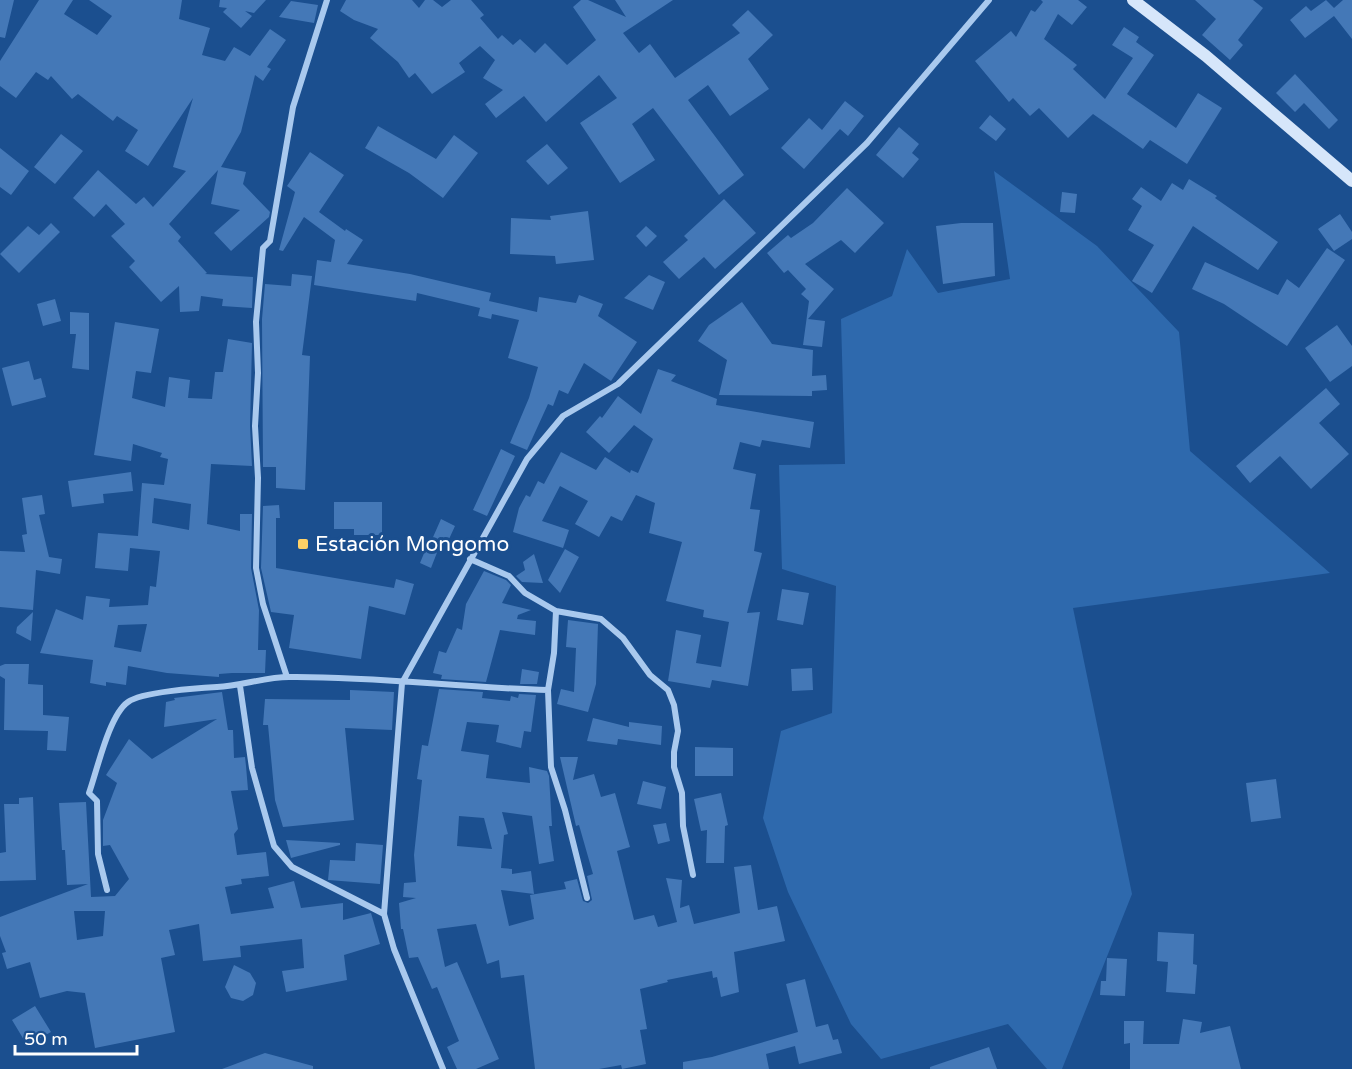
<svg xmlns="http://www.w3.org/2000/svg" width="1352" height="1069" viewBox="0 0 1352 1069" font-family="'Varela Round',sans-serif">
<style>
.green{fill:#2e69ad}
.building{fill:#4478b7;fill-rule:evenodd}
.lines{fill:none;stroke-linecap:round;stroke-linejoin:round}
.street{stroke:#a9c9ee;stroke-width:6}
.secondary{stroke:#d6e6fa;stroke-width:12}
.poi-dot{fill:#ffd166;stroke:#1b4f8f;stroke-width:2}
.labels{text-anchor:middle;stroke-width:6;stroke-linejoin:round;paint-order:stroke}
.poi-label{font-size:21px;fill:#fff;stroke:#1b4f8f;text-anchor:start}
</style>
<rect width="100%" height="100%" fill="#1b4f8f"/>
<path class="green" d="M994,171L1097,246L1179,332L1190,451L1330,573L1073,608L1132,894L1062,1069H1047L1008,1024L881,1059L851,1024L788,892L763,818L781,731L832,713L836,586L782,569L779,465L845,464L841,319L892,296L907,249L938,293L1010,279Z"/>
<path class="building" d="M0,0H14L5,38L0,37Z
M39,0H73L64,14L97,35L112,16L89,0H182L179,19L210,28L202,55L225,61L234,47L250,56L270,29L286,40L267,67L271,69L263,81L255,75L241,132L221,167L246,172L243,184L270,212L269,217L231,251L214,233L240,210L211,204L218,170L169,224L181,237L178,241L207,273L205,274L253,277L252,308L222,306L223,299L201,296L199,311L180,312L179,286L161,302L129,267L135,261L111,236L125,224L106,204L94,217L73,198L98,170L136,204L144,197L153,207L186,171L173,167L193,98L148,166L125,151L138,130L117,116L113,121L78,94L72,99L51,76L48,80L36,72L16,98L0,86V61Z
M220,0H266L254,13L245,11L252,16L241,28L223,12L227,8L219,7Z
M346,0H412L419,8L425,0H433L442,7L451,0H471L484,15L480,18L498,39L502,35L513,45L520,39L535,53L545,43L567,65L596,40L573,7L581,0H588L626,17L615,0H673L623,33L639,53L650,44L675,78L740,33L732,25L748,10L773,35L748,59L769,89L730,116L708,85L688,100L744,175L719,195L653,108L632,124L655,160L620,183L580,123L617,98L599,75L546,122L524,96L496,118L485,104L503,90L483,78L495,60L480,46L459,63L465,72L432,94L415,73L409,78L398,62L370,38L378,29L354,20L340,11Z
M1041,0H1078L1087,7L1072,25L1058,14L1044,39L1077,65L1073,69L1105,99L1133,58L1112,45L1124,27L1139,37L1136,42L1154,55L1127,94L1176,128L1198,93L1222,108L1187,164L1150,140L1143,149L1093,114L1068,138L1039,108L1030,116L1013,98L1009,102L975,61L1011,31L1016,37L1031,10L1035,12L1043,2Z
M1195,0H1253L1263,8L1238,40L1243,45L1230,60L1202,35L1216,19Z
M1326,0L1334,8L1343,0H1352V39L1334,16L1305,38L1290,20L1306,6L1311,11Z
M291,1L318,5L314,23L279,17Z
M1295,74L1338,120L1329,129L1304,103L1295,112L1276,93Z
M845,101L864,116L848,136L840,129L804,169L781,148L809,118L822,130Z
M990,115L1006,129L996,141L979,128Z
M378,126L436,159L454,135L478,153L443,198L409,173L365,148Z
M899,127L919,144L912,153L919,159L903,178L876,155Z
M61,134L83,151L55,184L34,167Z
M547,144L568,168L548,185L526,161Z
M0,148L29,171L11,195L0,187Z
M310,152L344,175L319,212L345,231L346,229L363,240L347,264L410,274L491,293L489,301L537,312L539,297L576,303L579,295L603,304L598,316L637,342L611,381L584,363L568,394L559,390L553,406L548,404L527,450L510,443L529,398L538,367L508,358L519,320L492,314L491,319L478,316L480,308L417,293L416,301L314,285L317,260L331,262L335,240L304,217L283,251L279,250L295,192L287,186Z
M1189,179L1217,196L1215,198L1278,242L1258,270L1193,226L1152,293L1132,281L1154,245L1128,230L1142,206L1132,199L1141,187L1161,201L1172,183L1183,190Z
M847,188L884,223L855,253L841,240L805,264L834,289L808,319L825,321L822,347L803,345L809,301L801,294L806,289L788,270L784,273L767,253L788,235L791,238L813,223Z
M1062,192L1077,194L1075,213L1060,212Z
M724,199L756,233L715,269L704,257L679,279L663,262L688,240L684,236Z
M588,211L594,260L556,264L555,256L510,254L511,218L551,220L550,216Z
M1340,214L1352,232V239L1334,251L1318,229Z
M51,223L60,232L19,273L0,254L28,226L39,235Z
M961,223H993L995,276L943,284L936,226Z
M646,226L657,236L646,247L636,236Z
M1327,248L1345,260L1287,346L1224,304L1192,289L1205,262L1278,295L1287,279L1299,288Z
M292,274L312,276L302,355L310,356L305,490L276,488V467H263L262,319L265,284L291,286Z
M649,275L665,282L653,310L624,298Z
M55,299L61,321L43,326L37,304Z
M742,302L772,344L813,350L812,376L826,375L827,390L812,391V396L719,395L727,360L698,341L709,325Z
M70,312L89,313V370L72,368L76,334H70Z
M115,322L159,329L151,373L136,371L132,398L165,407L169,377L190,380L188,398L212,399L215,372H223L228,339L252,343L250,426L252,466L211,464L207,524L240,531V514H252L251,568L259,610L258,650H266L265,673H232L219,674V677L167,673L128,666L126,685L106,682V686L90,683L93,660L40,653L56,609L83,620L86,596L110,599L109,607L148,605L150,586L156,587L160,551L130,548L128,571L95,568L98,533L138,536L142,483L164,485L168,459L160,457L162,453L133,444L131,461L94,455ZM154,498L191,504L189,530L152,523ZM147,624L141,652L114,647L118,625Z
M1337,325L1352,346V366L1330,382L1305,348Z
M29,361L34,380L41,378L46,397L12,406L2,368Z
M658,369L676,375L671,381L717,399L716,405L814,422L810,448L762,440L760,447L740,442L733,469L756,474L750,509L760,510L754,551L762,553L747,613L760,612L748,686L712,680L710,688L668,681L676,630L701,635L696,663L721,667L729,622L703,617L704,610L666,601L682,542L649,533L655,503L636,495L622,521L611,516L599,537L575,524L588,501L560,486L542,521L569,530L563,548L513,532L519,508L526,495L530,497L538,481L544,484L561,452L596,470L605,457L630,473L631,470L638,473L653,439L634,425L609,453L586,432L600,416L602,418L618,396L641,414Z
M1326,388L1340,404L1319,423L1349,454L1311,489L1280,456L1250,483L1236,466Z
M501,449L515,456L487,516L473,510Z
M131,472L133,491L103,494L104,503L72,507L68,481Z
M42,495L45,514L39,515L49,557L62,559L60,574L36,570L33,610L0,607V551L25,552L22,535L27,534L22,498Z
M334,502H382V535H354V529H334Z
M279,505L280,518H276V568L394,588L396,579L414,584L405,615L369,606L361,659L289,648L294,615L271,612L261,568L263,506Z
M441,519L455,526L444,550L430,544Z
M427,546L438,550L431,568L420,563Z
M565,549L579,557L560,593L548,580Z
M534,554L543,583L522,582L516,576L525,570L523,562Z
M484,571L506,580L511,585L502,603L531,610L518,615L517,619L536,621L535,635L500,630L486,682L441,679L442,675L433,673L439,651L446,653L457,628L462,630L466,604Z
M782,589L809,593L803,625L777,620Z
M33,612L31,641L16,633L17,627Z
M568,620L598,624L596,684L588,712L557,704L561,689L574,692L576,648L566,647Z
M5,664H29L28,684L43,685V715L69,717L66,751L47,750L48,731L4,730L5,679L0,676V666Z
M812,668L813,690L792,691L791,669Z
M522,669L539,672L537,684H520Z
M439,689L483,692L482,698L510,701L511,696L518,698L519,694L536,695L531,732L524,731L521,748L496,742L499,725L467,722L461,751L489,755L486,778L530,783L529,767L547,771L549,776L552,826H549L554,861L539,864L532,816L502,812L508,834L504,835L501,868L512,869V874L531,871L534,894L501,890L509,926L534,919L530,895L566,889L564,882L577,879L583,901L588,903L592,900L587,876L593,874L579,825L576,826L560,757H578L573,780L594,774L601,797L615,793L630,847L617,851L634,920L654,915L658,927L677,922L666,878L682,880L680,908L689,905L694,924L740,913L734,867L751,865L758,910L777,906L785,941L734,952L739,992L721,997L717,977L713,978L712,971L667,980L668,982L640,989L647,1029L640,1030L646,1064L622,1069L621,1065L599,1069H535L524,975L501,978L499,960L487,964L476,924L437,929L445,967L457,962L499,1059L476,1069H457L447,1047L459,1041L437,987L432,989L418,957L409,958L403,929H401L399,903L416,898L403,897L404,883L416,882L414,855L422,780L417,779L422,745L428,746ZM459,816L484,818L492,849L457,846Z
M350,690L394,692L392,730L345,728L354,820L283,827L275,800L268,725H263L265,699L350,700Z
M222,692L228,730H233L234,758L245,757L246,766L248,790L231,791L238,829L234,834L237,855L266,852L269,876L241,879L242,884L225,887L231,914L274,908L268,888L294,881L301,908L343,903V920L371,913L380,944L344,955L347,980L286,992L282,971L304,968L302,939L240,946L241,957L203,961L199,924L169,930L175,955L161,958L175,1032L95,1048L85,993L67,991L40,998L30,962L7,969L2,953L6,952L0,936V917L88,884L67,885L65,850H62L59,803L86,802L91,897L115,896L129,879L110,845L103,846V820L117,783L106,775L129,739L152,759L217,719L164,727L166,702L175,700L174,698ZM74,911H105L103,936L77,940Z
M593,718L629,727V722L662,726L661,745L618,739L617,745L587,741Z
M695,747L733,748V776H695Z
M1276,779L1281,818L1251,822L1246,783Z
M643,781L666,787L661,809L637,804Z
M721,793L728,825L725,826L724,863H706L707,830L701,831L694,799Z
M33,797L36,880L0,881V853L6,852L4,804H19V798Z
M666,823L670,841L658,844L653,825Z
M286,840L340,843V845L291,858Z
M356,843L383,845L380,884L328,880L330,860L355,861Z
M1158,932L1194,934L1193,964L1197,965L1195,994L1166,992L1168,962L1157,961Z
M1107,958L1127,959L1125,996L1100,995L1101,981H1106Z
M234,965L250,973L256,983L253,995L243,1001L231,998L225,987Z
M805,979L816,1027L828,1024L833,1040L838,1039L842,1053L799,1064L795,1046L766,1054L769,1069H683V1062L712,1057L798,1032L786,984Z
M35,1006L51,1032L27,1045L12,1020Z
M1183,1019L1202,1022L1200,1033L1230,1026L1241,1069H1130V1043L1124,1044V1021H1144L1143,1044H1179Z
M989,1047L997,1069H930V1067Z
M265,1053L313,1066V1069H222Z"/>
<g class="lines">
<path class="street" d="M470,559L509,576L525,593L556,611L601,619L623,638L650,675L668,690L674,705L678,731L674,752V767L682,793L683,826L693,875
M556,611L554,653L548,690L551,767L565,810L587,898
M287,677L263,604L256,568L258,478L255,426L258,373L256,322L263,248L270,241L293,107L327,0
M240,686L252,768L274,846L292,867L384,914
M107,890L98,854L97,801L89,793C97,771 109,715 128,702C141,692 198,688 217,687C241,686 265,677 289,677C375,676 461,688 548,690
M443,1069L394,949L384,914L402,683L527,459L563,416L618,384L867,143L989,0"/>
<path class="secondary" d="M1133,0L1206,56L1352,181"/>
</g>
<rect class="poi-dot" x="297" y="538" width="12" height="12" rx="3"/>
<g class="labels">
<g class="poi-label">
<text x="315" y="551">Estación Mongomo</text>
</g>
</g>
<path d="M15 1045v9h122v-9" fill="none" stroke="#ffffff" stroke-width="3"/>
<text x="24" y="1045" font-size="18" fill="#ffffff" stroke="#1b4f8f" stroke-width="4.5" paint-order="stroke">50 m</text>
</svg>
